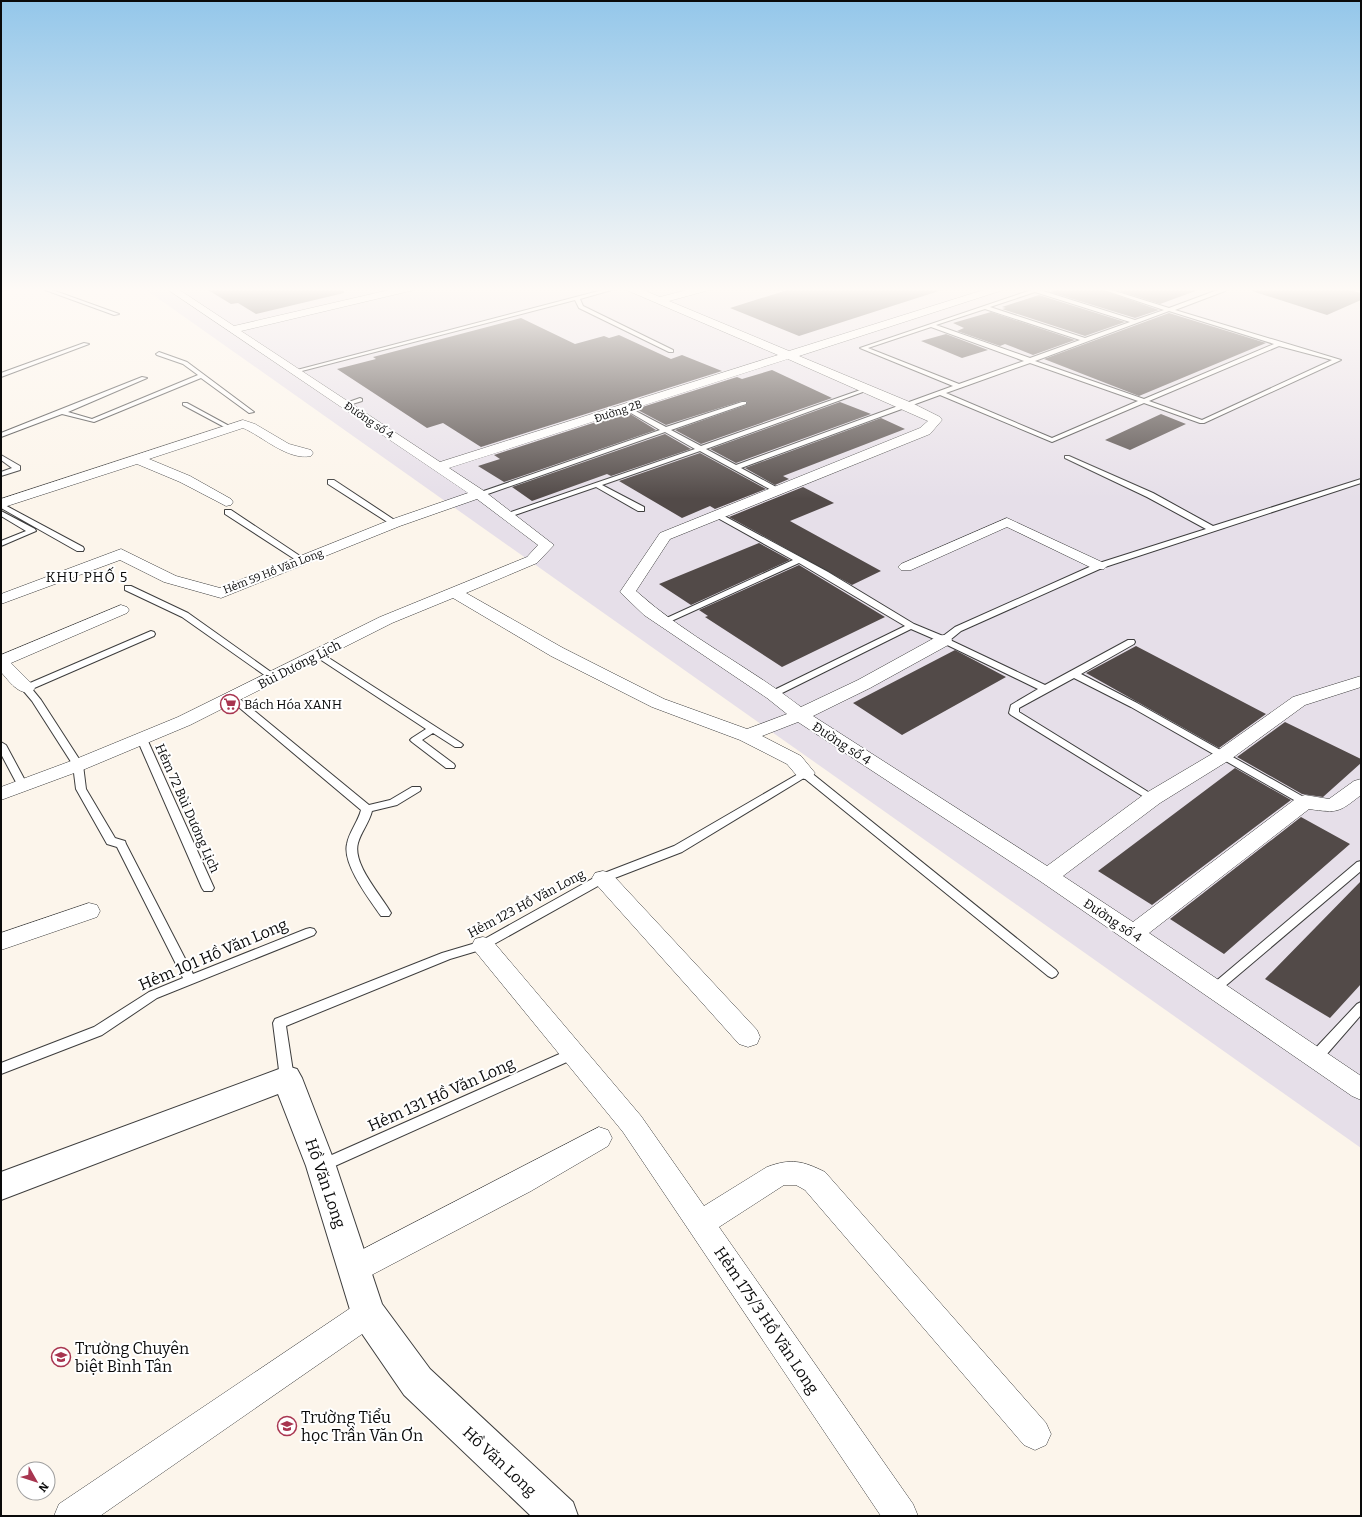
<svg xmlns="http://www.w3.org/2000/svg" width="1362" height="1517" viewBox="0 0 1362 1517" font-family="Bitter,serif">
<style>
.industrial{fill:#e6dfe9}
.building{fill:#524a48}
.lines{fill:none;stroke-linecap:round;stroke-linejoin:round}
.service-casing{stroke:#3d3d3d;stroke-width:2}
.minor-casing{stroke:#3d3d3d;stroke-width:1}
.tertiary-casing{stroke:#3d3d3d;stroke-width:2}
.secondary-casing{stroke:#2c2c2c;stroke-width:2}
.service{fill:#fff;fill-rule:evenodd}
.minor{fill:#fff;fill-rule:evenodd}
.tertiary{fill:#fff;fill-rule:evenodd}
.secondary{fill:#f4dfae;fill-rule:evenodd}
.labels{text-anchor:middle;stroke-width:4;stroke-linejoin:round;paint-order:stroke}
.far-street-label{font-size:11px;fill:#0a0a0a;stroke:#fff}
.street-label{font-size:13px;fill:#0a0a0a;stroke:#fff}
.poi-label{font-size:13px;fill:#0a0a0a;stroke:#fff;text-anchor:start}
.neighbourhood-label{font-size:14px;letter-spacing:1px;fill:#0a0a0a;stroke:#fff}
.near-street-label{font-size:16px;fill:#0a0a0a;stroke:#fff}
.near-poi-label{font-size:16px;fill:#0a0a0a;stroke:#fff;text-anchor:start}
</style>
<rect width="100%" height="100%" fill="#fcf5eb"/>
<path class="industrial" d="M142,287H1361V1148Z"/>
<path class="building" d="M203,287H343L344,293L256,314L238,303L231,304Z
M797,287H942V290L799,336L730,308Z
M1065,287H1094L1159,310L1135,318L1050,292Z
M1106,287H1201V289L1160,304Z
M1253,287H1339L1361,293V300L1327,315L1252,291Z
M1039,295L1125,322L1085,336L1002,309L1006,308L1002,307Z
M991,312L1075,340L1033,355L1005,344L1000,346L957,331L964,328L953,323Z
M1169,313L1266,343L1139,396L1044,359Z
M521,318L575,344L604,336L609,338L619,335L671,359L682,355L722,371L481,447L443,423L427,428L337,369L376,359L373,357Z
M946,334L988,350L962,358L921,341Z
M772,370L832,398L701,444L675,430L746,405L747,401H742L666,425L636,409L737,377L742,379Z
M840,402L871,414L736,463L710,449Z
M627,412L656,430L504,482L478,466L500,459L494,455Z
M1161,414L1186,424L1130,450L1105,440Z
M881,418L905,429L783,476L789,479L775,485L745,468Z
M665,434L691,449L611,476L607,474L532,501L512,487Z
M700,453L766,489L715,509L710,506L682,518L619,481Z
M803,487L834,503L790,521L881,571L852,585L729,517Z
M759,543L790,560L691,605L659,584Z
M799,565L885,617L782,667L705,617L708,616L699,610Z
M1136,646L1266,714L1219,748L1086,673Z
M955,650L1006,677L902,735L853,703Z
M1285,722L1361,759V763L1323,797L1302,794L1237,757Z
M1235,768L1291,800L1152,905L1098,871Z
M1301,817L1350,844L1224,954L1170,919Z
M1361,881V984L1330,1018L1265,979Z"/>
<g class="lines">
<g class="service-casing">
<path id="service" d="M37,287H44L119,314L114,315Z
M389,287H396L401,290L396,291Z
M614,287H622L580,299L583,306L673,350V352H669L579,308L575,300L298,372L293,371Z
M1040,287H1047L1040,290L1135,320L1164,310L1095,287H1102L1169,308L1223,288L1226,290L1225,291L1175,310L1341,360L1204,423H1200L1144,403L1052,442L940,395L741,468L778,488V492H775L700,451L602,485L644,507V511H638L596,487L512,516H509L505,514L695,449L665,432L482,496H476L475,494L660,430L624,409V407L626,406L666,427L742,402H746V404L671,430L701,446L866,388L871,389L706,449L736,465L953,386L860,348ZM1035,292L1130,322L1085,338L990,307ZM985,309L1080,340L1030,358L936,325ZM1169,311L1274,344L1144,399L1035,361ZM931,327L1024,361L959,384L868,348ZM1279,346L1332,360L1202,420L1149,401ZM1030,363L1138,401L1052,438L946,393Z
M84,343L89,344L1,377V373Z
M159,352L187,362L254,412L249,413L201,378L94,422L62,414L1,437V433L142,377L147,378L68,412L92,419L198,375L183,364L157,355L156,354Z
M360,398L362,399V401L346,406L343,404Z
M183,403H187L233,428L228,429L183,405Z
M1,455L20,466V470L1,476V472L12,468L1,460Z
M1065,456H1069L1153,493L1213,526L1361,479V483L1102,568L961,631L950,640L1045,685L1128,640H1134L1135,642L1134,644L1081,674L1137,703L1309,800L1310,802L1309,804H1301L1131,707L1074,678L1019,708V712L1158,798L1157,800H1149L1011,715L1009,713L1011,705L1038,689L941,642L911,629L776,696H770L768,694L770,692L905,626L799,563L667,623L664,624L660,621L793,560L714,516L713,514L717,512L828,572L914,624L943,636L955,627L1096,564L1206,529L1147,497L1065,458Z
M328,480H334L399,523L398,525H392L328,484Z
M1,503L83,547L84,549L83,551H77L1,508Z
M225,510H231L306,560L302,562H299L225,514Z
M1,511L35,529L36,531L1,546V541L26,531L1,516Z
M125,586H131L188,613L278,677L273,680L270,679L182,617L125,590Z
M151,631L154,632L155,634L154,636L32,689L41,700L83,765L86,789L115,838L125,841L126,844L193,974L306,929L310,928L314,929L316,932L314,935L157,998L102,1035L1,1074V1063L94,1027L149,992L183,978L117,847L107,844L76,789L73,765L32,701L21,688L23,686Z
M318,651L461,743L463,745L461,747H455L433,733L422,740L454,764L455,766L454,768H446L412,742L410,740L412,738L426,729L315,656L314,654Z
M232,694L235,695L369,805L390,800L412,787H420L421,789L420,791L397,805L372,811C369,823 361,832 358,843C352,864 381,895 391,913L389,916H381C370,900 342,864 347,844C349,832 358,822 361,810L229,699L227,697L229,695Z
M142,736L147,739L214,888L212,891H204L202,888L137,739Z
M1,742L6,745L28,786L27,788H19L18,786L1,754Z
M805,770L809,771L1056,970L1058,973L1056,976L1052,978L1048,976L804,778L682,852L607,881L487,948L450,959L286,1026L294,1078L292,1082L287,1083L282,1082L280,1078L273,1023L275,1019L442,953L479,942L599,875L674,846Z
M1361,861V871L1217,993L1213,995L1209,993L1207,990L1209,987L1357,862Z
M1361,1002V1015L1320,1062L1315,1063L1310,1062L1309,1058L1310,1054L1357,1004Z
M573,1048L578,1049L579,1053L578,1057L326,1170L321,1172L316,1170L314,1166L316,1162Z"/>
</g>
<g class="minor-casing">
<path id="minor" d="M164,287H175L234,326L402,287H419L414,290L241,331L440,462L778,355L624,289L623,287H636L660,297L698,287H714L713,289L669,301L789,351L993,287H1007L1006,289L799,356L912,403L940,417L942,420L930,434L670,539L636,591C686,636 748,666 801,707L858,680L938,636L944,635L950,636L952,640L950,644L870,688L813,716L1047,866L1146,793L1217,751L1293,697L1361,676V687L1305,705L1231,759L1160,803L1063,876L1133,922L1298,797L1305,795L1329,799L1354,781L1361,779V795C1338,813 1338,813 1309,809L1149,933L1361,1076V1100L1352,1096L1040,881L798,722L762,736L801,756L815,773L812,777L805,779L798,777L787,764L740,740L652,707L551,656L453,598L392,623L190,725L85,769L1,800V787L71,761L178,717L380,617L527,557L538,545L477,499L400,526L221,598L164,582L120,560L1,604V594L121,549L176,576L220,588L390,520L468,493ZM788,359L928,421L920,428L660,533L620,592L644,615L767,698L787,714L747,729L664,699L563,648L466,593L537,563L554,545L484,491L449,468Z
M243,420L255,424L289,444L311,450L313,453L311,456C288,461 262,436 243,428L149,459L190,476L231,499L233,502L231,505L226,506L180,482L137,464L1,508V499Z
M1007,518L1104,563L1107,566L1104,569H1094L1007,527L911,570H901L898,567L901,564Z
M121,605L127,607L129,610L127,613L11,663L32,684L35,688L32,692C18,695 10,682 1,672V655Z
M603,871L611,873L757,1030L760,1037L757,1044L748,1047L739,1044L595,883L592,878L595,873Z
M89,903L97,905L100,911L97,917L1,950V933Z
M483,937L491,939L641,1116L704,1206L767,1167C791,1158 803,1161 825,1172L1046,1423L1051,1434L1046,1445L1035,1450L1024,1445L805,1190L796,1185H784L719,1227L913,1504L918,1516H881L623,1132L475,951L472,945L475,939Z
M599,1127L608,1130L612,1138L608,1146L531,1191L364,1279L354,1283L344,1279L340,1269L344,1259Z
M368,1299L378,1303L383,1313L378,1323L100,1516H54L59,1504L358,1303Z"/>
</g>
<g class="tertiary-casing">
<path id="tertiary" d="M287,1066L297,1069L302,1078L336,1166L382,1304L430,1369L573,1502L578,1516H531L404,1395L356,1325L351,1313L306,1166L278,1094L1,1200V1172Z"/>
</g>
<g class="secondary-casing">
<path id="secondary" d="M1,287H11L9,289L1,291Z"/>
</g>
<use href="#service" class="service"/>
<use href="#minor" class="minor"/>
<use href="#tertiary" class="tertiary"/>
<use href="#secondary" class="secondary"/>
</g>
<linearGradient id="sky" x2="0" y2="1"><stop stop-color="#94c7ea"/><stop offset="0.58" stop-color="#fefaf6"/><stop offset="1" stop-color="#fefaf6" stop-opacity="0"/></linearGradient>
<rect width="1362" height="499" fill="url(#sky)"/>
<defs>
<g id="supermarket-ring" transform="scale(1)"><circle r="9.5" fill="#fff" stroke="#a83550" stroke-width="1.5"/><path d="M-6-5.5h2.5l.6 2H6L4.5 2H-2.5L-4.4-4H-6ZM-1.5 3.2a1.3 1.3 0 1 0 .1 0ZM3 3.2a1.3 1.3 0 1 0 .1 0Z" fill="#a83550"/></g>
<g id="school-ring" transform="scale(1)"><circle r="9.5" fill="#fff" stroke="#a83550" stroke-width="1.5"/><path d="M0-5L7-2L0 1L-7-2ZM-4 1L0 2.5L4 1V4Q0 6-4 4Z" fill="#a83550"/></g>
</defs>
<g fill-rule="evenodd">
<use href="#supermarket-ring" x="230" y="704"/>
<use href="#school-ring" x="61" y="1357"/>
<use href="#school-ring" x="287" y="1426"/>
</g>
<g class="labels">
<g class="far-street-label">
<text transform="translate(618 411) rotate(-18)" y="4">Đường 2B</text>
<text transform="translate(369 420) rotate(34)" y="4">Đường số 4</text>
<text transform="translate(273 571) rotate(-21)" y="4">Hẻm 59 Hồ Văn Long</text>
</g>
<g class="street-label">
<text transform="translate(299 664) rotate(-27)" y="5">Bùi Dương Lịch</text>
<text transform="translate(842 743) rotate(33)" y="5">Đường số 4</text>
<text transform="translate(188 808) rotate(66)" y="5">Hẻm 72 Bùi Dương Lịch</text>
<text transform="translate(526 903) rotate(-28)" y="5">Hẻm 123 Hồ Văn Long</text>
<text transform="translate(1113 920) rotate(34)" y="5">Đường số 4</text>
</g>
<g class="poi-label">
<text x="244" y="709">Bách Hóa XANH</text>
</g>
<g class="neighbourhood-label">
<text x="87" y="582">KHU PHỐ 5</text>
</g>
<g class="near-street-label">
<text transform="translate(213 954) rotate(-23)" y="6">Hẻm 101 Hồ Văn Long</text>
<text transform="translate(441 1094) rotate(-24)" y="6">Hẻm 131 Hồ Văn Long</text>
<text transform="translate(326 1183) rotate(71)" y="6">Hồ Văn Long</text>
<text transform="translate(767 1320) rotate(56)" y="6">Hẻm 175/3 Hồ Văn Long</text>
<text transform="translate(500 1461) rotate(43)" y="6">Hồ Văn Long</text>
</g>
<g class="near-poi-label">
<text x="75" y="1354">Trường Chuyên<tspan x="75" dy="18">biệt Bình Tân</tspan></text>
<text x="301" y="1423">Trường Tiểu<tspan x="301" dy="18">học Trần Văn Ơn</tspan></text>
</g>
</g>
<rect width="1362" height="1517" fill="none" stroke="#0a0a0a" stroke-width="4"/>
<g transform="translate(36 1481) rotate(129)"><circle r="19" fill="#ffffff" stroke="#9d9d9d"/>
<path d="M0-3L7 15L0 10L-7 15Z" fill="#a83550"/>
<text y="-6" font-size="11" font-weight="bold" text-anchor="middle" fill="#0a0a0a">N</text>
</g>
</svg>
